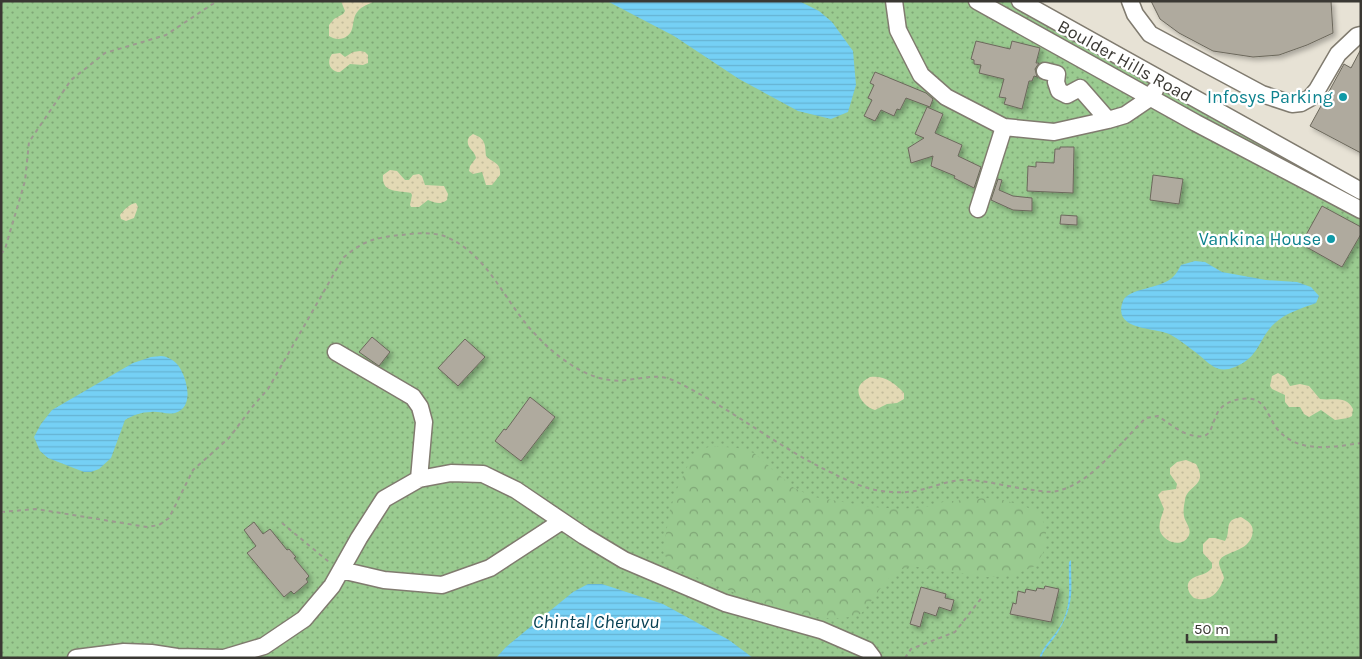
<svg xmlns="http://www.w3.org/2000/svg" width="1362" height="659" viewBox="0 0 1362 659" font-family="Karla,sans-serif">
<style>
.grass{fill:url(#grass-dots)}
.forest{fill:url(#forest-crowns)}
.sand{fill:url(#sand-dots)}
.water{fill:url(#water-rules)}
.building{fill:#afaa9e;stroke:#6c685c;filter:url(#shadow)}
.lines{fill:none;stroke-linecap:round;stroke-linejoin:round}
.minor-casing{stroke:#807b6f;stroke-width:19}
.path{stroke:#9d9990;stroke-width:2;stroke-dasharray:4 4;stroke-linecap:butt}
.minor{stroke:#fff;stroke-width:16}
.culture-dot{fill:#0f9aa8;stroke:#fff;stroke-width:2}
.labels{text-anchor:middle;stroke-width:4.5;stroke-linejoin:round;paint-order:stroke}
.street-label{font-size:18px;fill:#3a3833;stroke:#fff}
.culture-label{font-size:18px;fill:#0d838f;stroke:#fff;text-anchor:end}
.water-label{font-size:19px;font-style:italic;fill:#084053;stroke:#fff}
</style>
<defs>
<pattern id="grass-dots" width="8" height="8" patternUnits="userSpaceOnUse" patternTransform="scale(1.25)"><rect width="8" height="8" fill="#9acb90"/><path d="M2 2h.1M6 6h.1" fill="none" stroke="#7fa676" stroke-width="1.8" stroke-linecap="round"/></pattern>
<pattern id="forest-crowns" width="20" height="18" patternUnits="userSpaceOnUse" patternTransform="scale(1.25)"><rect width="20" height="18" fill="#9acb90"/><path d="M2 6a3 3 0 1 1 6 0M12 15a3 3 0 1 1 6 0" fill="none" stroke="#7fa676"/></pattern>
<pattern id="sand-dots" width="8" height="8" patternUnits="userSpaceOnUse" patternTransform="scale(1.25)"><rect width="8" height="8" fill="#e2d9b4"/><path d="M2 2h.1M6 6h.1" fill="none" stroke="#c3bb9b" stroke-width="1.8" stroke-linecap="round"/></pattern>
<pattern id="water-rules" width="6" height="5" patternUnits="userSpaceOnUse" patternTransform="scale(1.25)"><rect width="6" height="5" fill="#75d0f5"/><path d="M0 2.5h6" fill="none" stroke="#66b3d2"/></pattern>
<filter id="shadow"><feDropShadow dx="3" dy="3" stdDeviation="2.5" flood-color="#0004"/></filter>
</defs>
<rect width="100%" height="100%" fill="#e7e2d5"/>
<path class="grass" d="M1,1H1028L1361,184V658H1Z"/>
<path class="forest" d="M711,446L737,448L754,453L794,488L814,497L872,507L901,509L926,507L943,502L985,498L1003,500L1024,506L1037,512L1044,523L1046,533L1043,553L1035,566L1011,576L987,577L911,566C886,573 883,588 867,606C865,608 863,613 860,614C857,616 852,616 849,617C801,626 716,584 670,566L663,551L670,510L677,489L688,465L701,450Z"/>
<path class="sand" d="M341,1H375C369,4 362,6 358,11C350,20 357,32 344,38C338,40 334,39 329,36V25L334,19L343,14L345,11Z
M360,51L365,52L368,55V63L363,65L350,64L340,72C330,72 326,62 332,54L340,53L345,57L353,52Z
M473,134C486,139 485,144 486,156C494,164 501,162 500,175L492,185H486L482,172L473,174L469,171L470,166L476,158C475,150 464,147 469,137Z
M390,170L397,171L405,180H409L413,175L419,174L422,176L425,185L444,186L448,194L447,200C440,205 436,203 428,200L419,207H411L410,205L412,195L411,193C399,190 381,194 383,175Z
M136,203L138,207L134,218L126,221L121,219L120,215C124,210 129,204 136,203Z
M1278,373L1285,377L1290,386L1300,384L1309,386L1320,399C1332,401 1346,395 1353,409L1352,416L1348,418L1335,420L1321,410L1309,417L1304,414L1300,407H1289L1285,402V395L1272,389L1270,386L1272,376Z
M870,377C884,375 895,383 904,393V399L897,403L887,404L875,410C866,408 854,395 860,385C862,382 866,379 870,377Z
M1186,460L1196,464C1209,486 1187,485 1185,500C1184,505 1183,511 1184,516C1185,523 1193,529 1188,537C1181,548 1164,542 1160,531C1158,523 1162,516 1164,509L1158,495L1162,491L1176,489L1177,484L1170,474V468L1177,462Z
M1241,517C1249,522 1255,525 1252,536C1246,554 1220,551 1219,563C1219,567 1223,573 1224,578C1219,592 1211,603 1194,598C1188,593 1184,583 1193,578C1200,574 1206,575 1212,568V563L1203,553V544L1209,538H1215L1225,541C1232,531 1222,520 1241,517Z"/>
<path class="water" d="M607,1H799L819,11L832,22L853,51L856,85L848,112L831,119L798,111L739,79L674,36Z
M1195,261L1205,262L1222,272L1266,280L1297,282L1311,287L1319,296L1316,303C1302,308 1286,313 1275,323C1258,338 1261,356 1235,367C1218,374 1211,365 1199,355C1190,348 1180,340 1171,335C1158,327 1111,332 1123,301C1128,288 1161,289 1173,277C1176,274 1179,269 1181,265Z
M161,356C171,357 178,363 182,372C188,384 193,408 175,413C167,415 159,411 151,412C142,412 133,415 125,420L111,458L99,469L91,472H84L48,458L40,451L34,437L41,424L52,410L133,363L151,357Z
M1071,560C1071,591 1075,604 1058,632C1053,641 1045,647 1041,658H1039C1043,646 1053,638 1059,628C1073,606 1068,586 1069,562Z
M588,584H602L663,604L729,640L753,658H496L506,647L573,592Z"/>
<path class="building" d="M1151,1H1331L1333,33L1307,45L1279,55L1253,57L1213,51L1179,33L1160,19Z
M976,41L1010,49L1012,41L1040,48L1036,63H1039L1035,69L1037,77L1034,76L1032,81H1029L1022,109L1004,104L1006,98L999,97L1004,79L979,73L981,65L974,64V60L971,59Z
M1361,49V153L1310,126L1344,64L1351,68Z
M875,72L926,93L933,99L930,107L906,98L900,110L897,109L894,116L881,110L875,121L864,116L872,100L868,98L874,85L870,83Z
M927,107L943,114L935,133L962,145L958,156L981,167L974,188L954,178L955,176L931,166L933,156L911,163L908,148L924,138L915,134Z
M1060,147H1074L1073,193L1027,191L1028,166L1036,167V162L1054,163L1055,149H1060Z
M1153,175L1183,179L1179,204L1150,200Z
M998,179L1002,180L999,190L1013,196L1032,198V211L1013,210L991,200Z
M1322,206L1361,227V234L1342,267L1301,244Z
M1061,215L1077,216V225L1060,224Z
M372,337L390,352L379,366L359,352Z
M465,339L485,357L458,386L438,368Z
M530,397L555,417L521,461L495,441L504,429L506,430Z
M254,522L263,534L270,529L287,550L289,549L296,557L294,558L309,576L306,579L308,582L294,594L291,591L284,597L247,553L256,546L244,530Z
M1045,586L1059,589L1051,622L1010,614L1013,603L1016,604L1018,591L1025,593L1026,589L1036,591L1037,588L1044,589Z
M921,587L946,594L945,598L954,600L951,611L939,607L936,616L924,612L920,627L910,624Z"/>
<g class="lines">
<g class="minor-casing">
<path id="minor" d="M894,1L898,30L921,75L946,97L1004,127L1054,132L1108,120L1125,115L1150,98L1155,90
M977,1L1196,123L1361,210
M1020,1L1361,191
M1130,1L1135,14L1150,34L1262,94L1292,104L1301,103L1310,98L1317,90L1338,54L1357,36L1361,35
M1045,71L1057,74L1056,82L1059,91L1067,95L1080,88L1108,120
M978,209L1004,127
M336,352L413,397L420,407L424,422L419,479
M341,570L384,580L442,585L490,568L562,521
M76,658L124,652L151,653L177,657L223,658
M224,658L264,646L304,619L332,586L359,538L384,499L419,479L451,473L483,474L516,490L584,536L624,560L725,603L821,630L867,650L873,658"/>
</g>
<path class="path" d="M1,254L5,249L25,181L29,142L71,80L105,53L166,35L217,1
M1,512L36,509L147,527L159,525L169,518L193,470L229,438L253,406L268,389L343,258C362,241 377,237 402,235C415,233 431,232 444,236C490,254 505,305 538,337C547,347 559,357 570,364C586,375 607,383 627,380C645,378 660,373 677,382C732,409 779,448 834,474C849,481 865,489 882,491C897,493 909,493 924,489C939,485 953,479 969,480C990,481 1012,488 1033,490C1040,491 1050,493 1057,491C1093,483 1120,442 1146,418L1158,416C1167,422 1177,430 1187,434C1211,441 1209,432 1216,416C1221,402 1239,397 1252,399C1266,401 1270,421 1278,430C1299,454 1333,447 1361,443
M282,523L329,562
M905,658L911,649L955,632L983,596"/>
<use href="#minor" class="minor"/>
</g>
<g class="culture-dot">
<circle cx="1343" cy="97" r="5"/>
<circle cx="1331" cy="239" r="5"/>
</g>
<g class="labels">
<g class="street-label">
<text transform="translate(1125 61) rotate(29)" y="6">Boulder Hills Road</text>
</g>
<g class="culture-label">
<text x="1333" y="103">Infosys Parking</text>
<text x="1321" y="245">Vankina House</text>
</g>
<g class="water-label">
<text x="596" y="628">Chintal Cheruvu</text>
</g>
</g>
<rect width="1362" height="659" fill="none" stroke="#3a3833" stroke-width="5"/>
<path d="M1187 634v8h89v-8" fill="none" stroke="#3a3833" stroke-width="2.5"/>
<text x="1194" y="634" font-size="15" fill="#3a3833" stroke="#ffffff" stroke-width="4" paint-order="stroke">50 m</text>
</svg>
